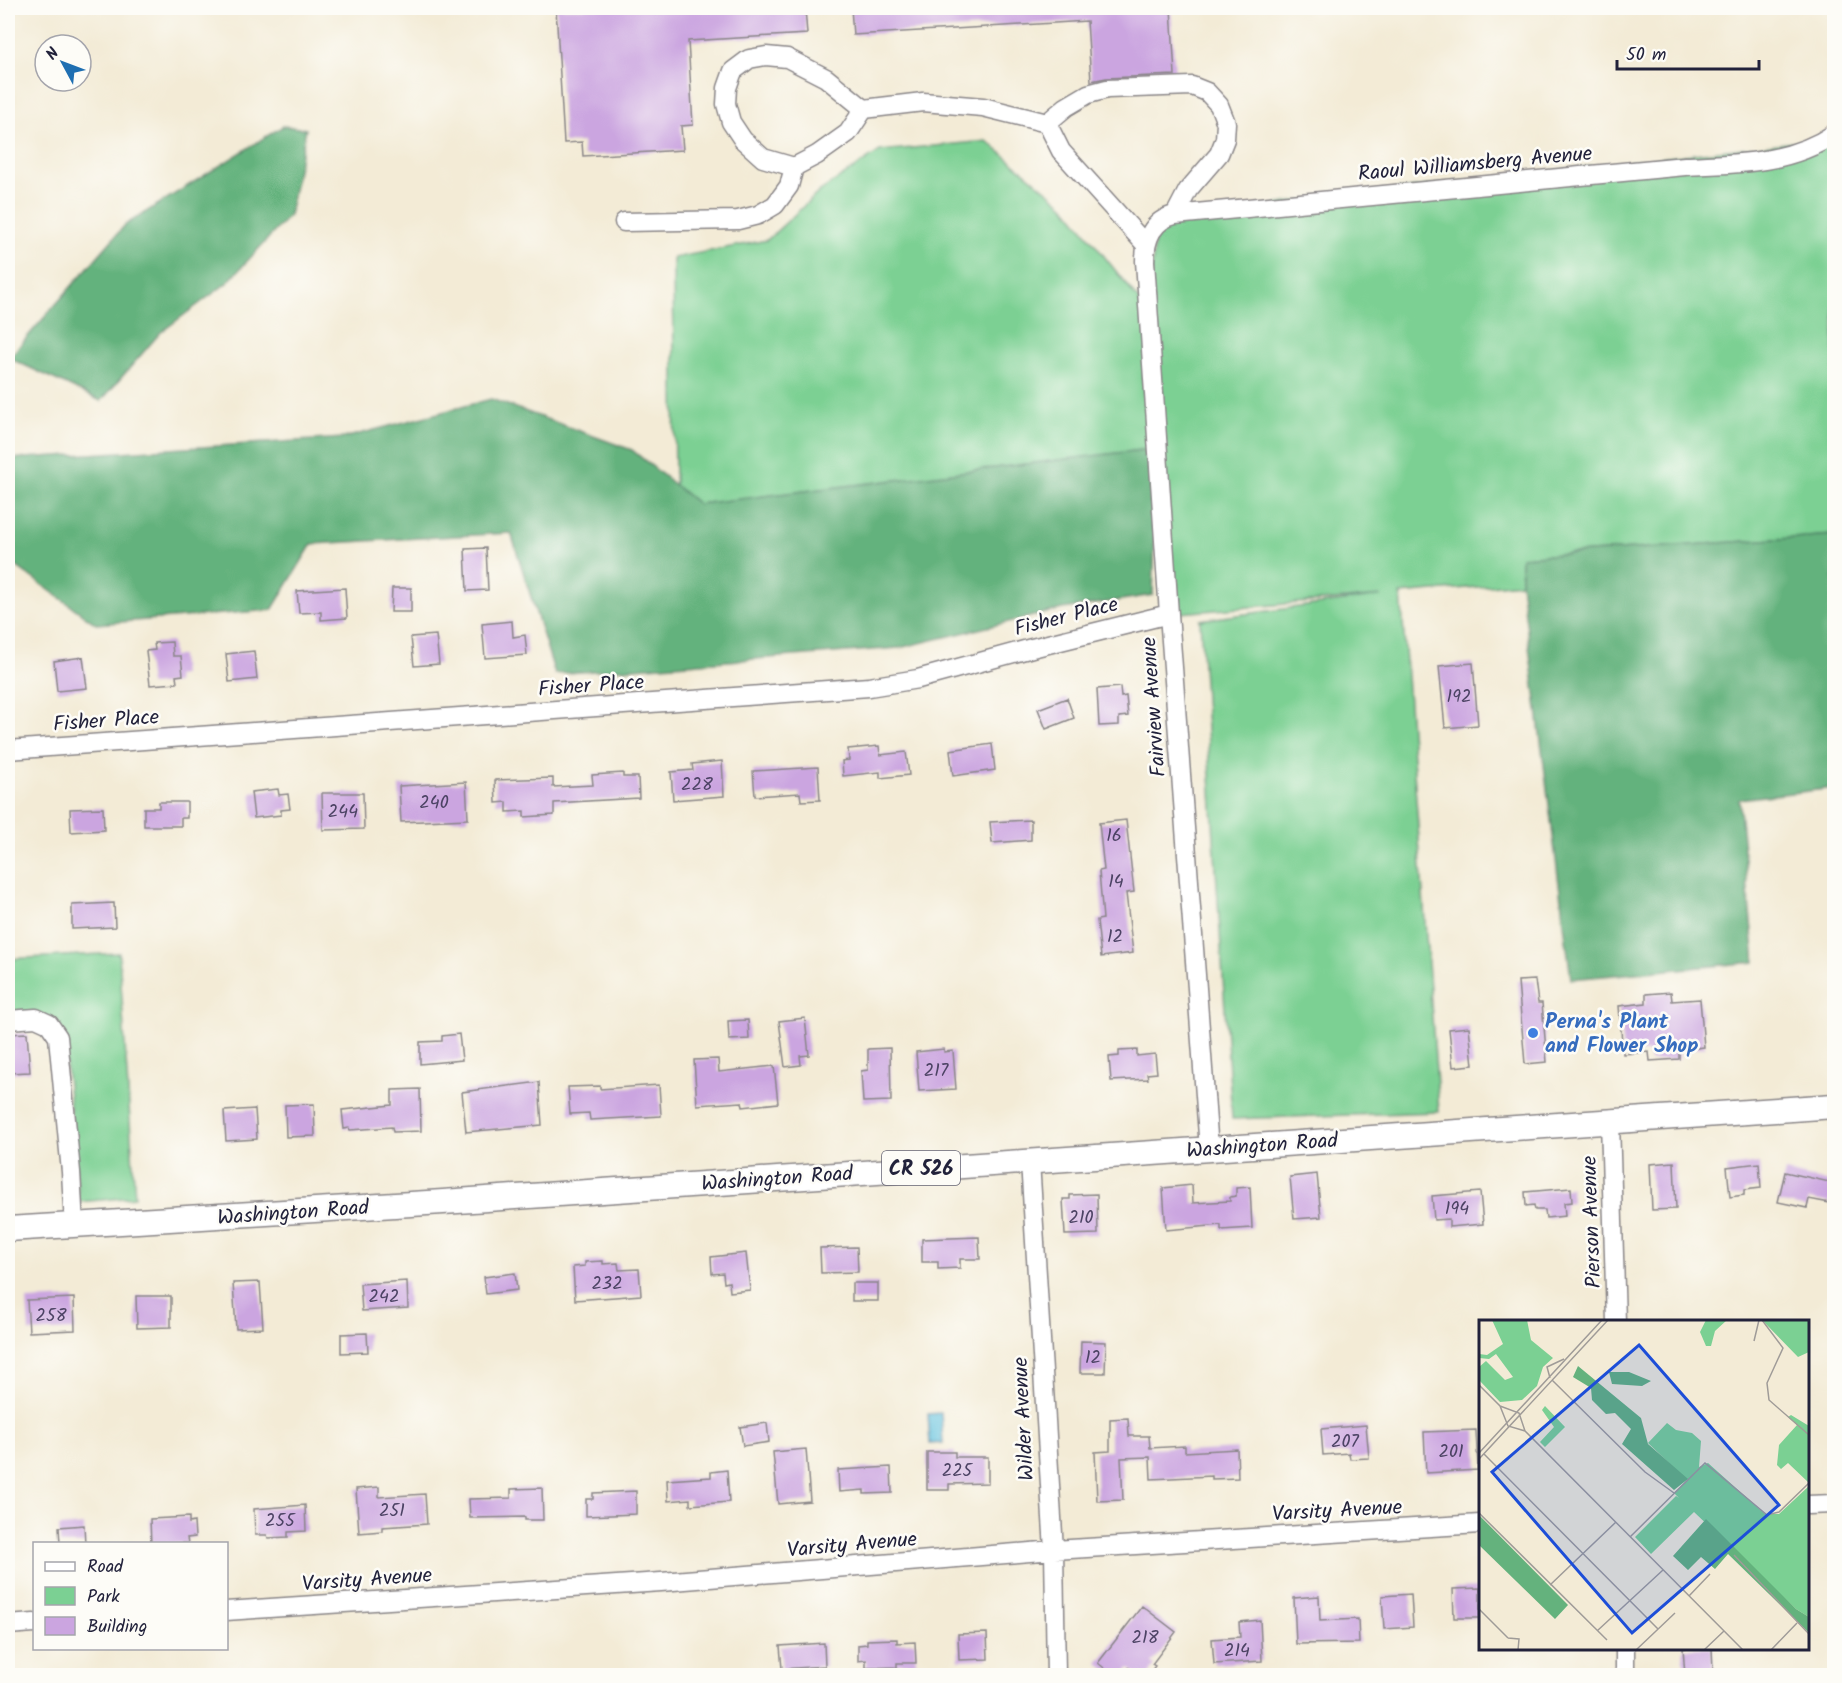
<svg xmlns="http://www.w3.org/2000/svg" width="1842" height="1683" viewBox="0 0 1842 1683" font-family="Kalam,sans-serif">
<style>
.green{fill:#7bd093;stroke:#4e7967;stroke-width:1.5}
.forest{fill:#64b27d;stroke:#436a5c;stroke-width:1.5}
.water{fill:#60c1de;stroke:#41728c;stroke-width:1.5}
.building{fill:#cba5e0}
.lines{fill:none;stroke-linecap:round;stroke-linejoin:round}
.minor-casing{stroke:#8a8688;stroke-width:21}
.major-casing{stroke:#8a8688;stroke-width:27}
.minor{stroke:#fff;stroke-width:18}
.major{stroke:#fff;stroke-width:24}
.shop-dot{fill:#3f7fe0;stroke:#fdfcf7;stroke-width:2}
.labels{text-anchor:middle;stroke-width:5;stroke-linejoin:round;paint-order:stroke}
.number-label{font-size:18px;fill:#4c4364}
.shield{fill:#fdfcf7;stroke:#646373;stroke-width:1.5}
.shield-label{font-size:20px;font-weight:bold;fill:#22223b}
.street-label{font-size:21px;fill:#22223b;stroke:#fdfcf7}
.shop-label{font-size:21px;font-weight:bold;fill:#366cbe;stroke:#fdfcf7;text-anchor:start}
.inset-road{fill:none;stroke:#9f9b98;stroke-width:1.5}
.view{fill:#1d4ed8;fill-opacity:0.15;stroke:#1d4ed8;stroke-width:3}
.inset-edge{fill:none;stroke:#22223b;stroke-width:3}
</style>
<rect width="100%" height="100%" fill="#fdfcf7"/>
<filter id="ink" filterUnits="userSpaceOnUse"><feTurbulence type="fractalNoise" baseFrequency=".0167" numOctaves="2"/><feDisplacementMap in="SourceGraphic" scale="12" xChannelSelector="R" yChannelSelector="G"/><feConvolveMatrix kernelMatrix="1 2 1 2 8 2 1 2 1" color-interpolation-filters="sRGB"/></filter>
<filter id="wash" filterUnits="userSpaceOnUse"><feTurbulence type="fractalNoise" baseFrequency=".008" numOctaves="4" result="noise"/><feDisplacementMap in="SourceGraphic" scale="24" xChannelSelector="R" yChannelSelector="G"/><feGaussianBlur stdDeviation="1.35" result="paint"/><feColorMatrix in="noise" values="0 0 0 0 0 0 0 0 0 0 0 0 0 0 0 0 0 1.4 0 .05"/><feComposite in="paint" operator="in"/></filter>
<g filter="url(#wash)">
<rect width="100%" height="100%" fill="#f3ebd6"/>
<path class="green" d="M1834,134V535L1521,557V583L1401,594L1439,1112L1232,1119L1200,620L1381,596L1169,614L1158,448L698,504L675,485L673,258L767,240L820,191L880,151L987,141L1064,205L1148,312L1156,225L1292,202L1829,138Z
M119,953L135,1197L79,1202L63,1034L8,1015V959Z"/>
<path class="forest" d="M283,126L306,129L289,216L227,283L160,333L101,401L9,358L125,225Z
M491,399L632,450L698,504L1158,448L1153,595L1063,609L899,648L555,674L511,533L312,544L272,610L96,624L9,561H8V459L344,438Z
M1834,535V788L1739,799L1755,962L1571,979L1521,583V557Z"/>
<path class="water" d="M941,1413L943,1443L930,1444L928,1414Z"/>
<g id="blocks">
<path class="building" d="M556,8H805L807,34L688,41L693,125L681,126L683,150L583,156L582,142L564,143Z
M851,8H1171L1175,75L1106,78L1091,81L1087,21L853,35Z
M486,548L488,590L467,591L465,549Z
M345,588L347,618L321,620V612L299,613L297,591Z
M392,588H411V612H391Z
M512,621L513,637L525,635L527,655L485,658L482,624Z
M436,635L439,664L414,666L411,637Z
M172,642L173,656H181L183,675L176,676L177,683L150,685L146,651L155,650L154,643Z
M254,651L257,679L229,682L226,654Z
M83,657L87,688L57,691L54,661Z
M1473,663L1478,725L1445,728L1439,666Z
M1120,687L1121,697L1126,696L1128,716L1119,717V725L1099,726L1097,689Z
M1067,698L1074,718L1046,729L1038,709Z
M992,744L995,770L953,776L950,750Z
M879,746L880,755L906,752L909,775L880,778V772L843,776L842,761L849,760L848,749Z
M722,761L724,796L673,800L671,772L693,770L692,764Z
M818,767L820,800L801,801L800,793L755,796L753,771Z
M623,773V777H638L639,798L554,803V815L524,817V811L507,812V802L496,803L495,780L553,778V787L593,785L592,775Z
M466,782L468,819L401,822L399,786Z
M278,789L279,795L288,794L290,809L281,810V815L254,818L251,792Z
M322,793H363L364,829L323,830Z
M159,802H187V818H181V826H144V808H159Z
M103,808L104,830L71,832L70,809Z
M1031,820V840L992,843L990,822Z
M1126,820L1134,892L1126,893L1133,953L1101,957L1097,920L1103,919L1099,871L1104,870L1099,823Z
M114,903L115,927L72,929V905Z
M1535,980L1538,1003H1542L1547,1062L1525,1064L1518,981Z
M1671,992L1672,1001L1700,999L1704,1047L1679,1050V1059L1650,1061L1649,1052L1623,1054L1619,1006L1646,1003V994Z
M805,1018L809,1055L800,1056L801,1065L785,1067L779,1021Z
M748,1020L749,1039L729,1040L728,1021Z
M1469,1027L1473,1065L1453,1067L1449,1029Z
M27,1033L30,1072L8,1073V1034Z
M459,1034L462,1060L420,1064V1042L442,1041V1036Z
M890,1048L891,1101L863,1102L861,1071L868,1070V1049Z
M944,1049V1052L953,1051L956,1089L919,1091L916,1052Z
M1137,1050V1056L1155,1054L1157,1073L1147,1074L1148,1079L1111,1081L1109,1057L1119,1056V1051Z
M718,1059L719,1072L774,1066L778,1103L743,1107L742,1102L697,1105L694,1060Z
M539,1082L542,1125L466,1132L462,1092Z
M659,1085L661,1116L590,1120L589,1113L570,1114L568,1087L600,1086V1089Z
M420,1089L421,1131L393,1132L392,1127L350,1130L349,1128L344,1129L342,1110L392,1105V1090Z
M314,1104L315,1136L286,1137L285,1105Z
M255,1109L257,1139L226,1141L224,1111Z
M1674,1162L1676,1209L1652,1210L1650,1164Z
M1759,1163L1761,1188L1744,1190V1195L1730,1197L1727,1167Z
M1785,1172L1834,1183L1830,1203L1809,1199L1807,1208L1778,1202Z
M1317,1174L1321,1217L1294,1219L1290,1177Z
M1192,1185L1193,1203L1230,1201V1197L1236,1196V1188L1250,1187L1252,1228L1221,1230V1225L1166,1230L1163,1188Z
M1571,1188L1572,1202L1564,1203L1565,1216L1546,1218L1545,1210H1535L1534,1205L1526,1206L1525,1192Z
M1480,1192L1483,1224L1449,1227V1219L1434,1220L1432,1196Z
M1097,1194L1098,1234L1065,1235L1063,1199H1070V1195Z
M979,1237L980,1259H960V1268L938,1269V1262H922V1239Z
M857,1247L858,1272L821,1273L820,1248Z
M746,1253L750,1290L730,1292L729,1282L724,1283L723,1273L712,1274L711,1257Z
M603,1261V1264L618,1263L619,1270L639,1269L641,1295L575,1300L573,1267L585,1266V1262Z
M515,1273L517,1290L486,1294L484,1277Z
M407,1281L408,1308L362,1311L360,1284Z
M260,1282L263,1328L236,1329L233,1283Z
M852,1283H878V1301H852Z
M136,1296H171V1327L137,1328Z
M74,1298L75,1330L29,1332L27,1300Z
M367,1333L368,1352L341,1353V1334Z
M1081,1341L1106,1342L1105,1373H1080Z
M1128,1418L1129,1436H1149L1150,1448L1185,1446V1452L1237,1449L1238,1478L1212,1479V1476L1151,1479L1150,1457L1121,1458L1123,1500L1097,1501L1095,1452L1110,1451V1419Z
M767,1423L769,1442L743,1446L740,1427Z
M1366,1425L1369,1458L1350,1459L1349,1453L1323,1455L1321,1429Z
M1476,1430L1478,1470L1426,1473L1424,1432Z
M806,1449L810,1501L778,1504L773,1452Z
M927,1452H955V1457H988V1483L949,1484V1490H927Z
M891,1467L892,1493L864,1494V1490L839,1492L838,1470Z
M727,1470L729,1502L690,1505V1499L668,1501L667,1480L711,1477V1472Z
M379,1487V1497L425,1494L427,1524L382,1527V1531L359,1533L356,1489Z
M542,1488L543,1520H525V1517L470,1518L469,1499L511,1498V1489Z
M636,1491V1514L586,1516V1499H593V1493Z
M305,1505L306,1531L288,1532V1537L268,1538L267,1535H255L254,1509Z
M189,1517V1523L194,1522L195,1537L187,1538L188,1543L151,1544L150,1519Z
M84,1525L85,1544H60L59,1527Z
M1480,1588V1618H1454L1453,1589Z
M1411,1594L1413,1627L1384,1629L1382,1596Z
M1319,1596L1320,1621L1358,1619L1359,1643L1296,1644L1294,1598Z
M1142,1606L1176,1632L1152,1664L1155,1666L1147,1676H1138L1129,1668L1124,1676H1114L1098,1663Z
M1260,1620L1262,1661L1214,1664L1212,1639L1240,1637L1239,1622Z
M987,1633L988,1659L959,1660L958,1634Z
M897,1639V1643L915,1642L916,1663H897V1667L866,1668V1660L858,1661V1645L867,1644V1640Z
M824,1643L825,1666L782,1669L780,1646Z
M1683,1648H1712L1713,1670H1709V1676H1685Z"/>
</g>
</g>
<g filter="url(#ink)">
<use href="#blocks" fill-opacity="0" stroke="#8a8688" stroke-width="1.5"/>
<g class="lines">
<g class="minor-casing">
<path id="minor" d="M1047,123L1066,107L1088,94L1107,89L1192,86L1207,92L1219,105L1226,123L1225,139L1219,154L1188,190L1175,215
M794,167L763,158L743,140L731,122L726,104L727,88L733,71L749,59L766,56L787,58L826,78L864,109
M624,222L738,220L758,215L775,205L789,186L794,167L817,155L848,133L864,109L923,102L983,107L1047,123L1061,151L1146,245
M8,750L869,687L918,679L1032,648L1169,614
M8,1020L36,1018L49,1024L58,1037L71,1172L74,1226
M1610,1121L1616,1322
M1209,1149L1169,614L1145,261C1145,240 1152,220 1175,215L1685,166C1736,164 1790,164 1834,134
M1030,1161L1054,1550L1056,1676
M1808,1505L1834,1504
M226,1611L661,1582L1054,1550L1480,1524
M8,1625L34,1623
M1625,1648V1676"/>
</g>
<g class="major-casing">
<path id="major" d="M8,1229L443,1202L1834,1106"/>
</g>
<use href="#minor" class="minor"/>
<use href="#major" class="major"/>
</g>
</g>
<circle class="shop-dot" cx="1533" cy="1033" r="6"/>
<g class="labels">
<g class="number-label">
<text x="1459" y="702">192</text>
<text x="697" y="790">228</text>
<text x="434" y="808">240</text>
<text x="343" y="817">244</text>
<text x="1114" y="841">16</text>
<text x="1116" y="887">14</text>
<text x="1115" y="942">12</text>
<text x="936" y="1076">217</text>
<text x="1457" y="1214">194</text>
<text x="1081" y="1223">210</text>
<text x="607" y="1289">232</text>
<text x="384" y="1302">242</text>
<text x="51" y="1321">258</text>
<text x="1093" y="1363">12</text>
<text x="1345" y="1447">207</text>
<text x="1451" y="1457">201</text>
<text x="957" y="1476">225</text>
<text x="392" y="1516">251</text>
<text x="280" y="1526">255</text>
<text x="1145" y="1643">218</text>
<text x="1237" y="1656">214</text>
</g>
<rect class="shield" x="882" y="1151" width="78" height="34" rx="4.5"/>
<g class="shield-label">
<text x="921" y="1175">CR 526</text>
</g>
<g class="street-label">
<text transform="translate(1475 163) rotate(-5)" y="7">Raoul Williamsberg Avenue</text>
<text transform="translate(1066 616) rotate(-14)" y="7">Fisher Place</text>
<text transform="translate(591 685) rotate(-4)" y="7">Fisher Place</text>
<text transform="translate(1153 707) rotate(-94)" y="7">Fairview Avenue</text>
<text transform="translate(106 720) rotate(-4)" y="7">Fisher Place</text>
<text transform="translate(1262 1145) rotate(-4)" y="7">Washington Road</text>
<text transform="translate(777 1178) rotate(-4)" y="7">Washington Road</text>
<text transform="translate(293 1212) rotate(-4)" y="7">Washington Road</text>
<text transform="translate(1591 1222) rotate(-92)" y="7">Pierson Avenue</text>
<text transform="translate(1023 1419) rotate(-93)" y="7">Wilder Avenue</text>
<text transform="translate(1337 1510) rotate(-3)" y="7">Varsity Avenue</text>
<text transform="translate(852 1544) rotate(-5)" y="7">Varsity Avenue</text>
<text transform="translate(367 1579) rotate(-4)" y="7">Varsity Avenue</text>
</g>
<g class="shop-label">
<text x="1545" y="1028">Perna's Plant<tspan x="1545" dy="24">and Flower Shop</tspan></text>
</g>
</g>
<g transform="translate(1479 1320)">
<rect width="330" height="330" fill="#f3ebd6"/>
<path d="M13,0H48L52,20L74,38L64,47L58,66L43,80L21,82L0,60V47L7,41L26,60L34,57L17,34L10,39L0,38V34L8,35L24,24ZM227,0H248L236,11L232,26H227L221,12ZM283,0H330V32L319,37ZM66,86L86,107L66,127L61,122L75,107L63,90ZM312,95L330,106V163L309,143L302,149L298,145L300,125L318,105L309,97ZM188,103L197,110L213,113L222,121L220,147L229,143L286,194H300L330,166V297L317,289L215,192L172,234L156,217L197,176L200,178L195,173L208,160L169,123Z" fill="#7bd093"/>
<path d="M99,46L162,98L169,124L209,159L195,170L143,124L152,109L136,93L127,94L113,80L112,68L94,57ZM130,52H150L172,61L163,66L133,64ZM0,195L89,285L76,299L0,225ZM227,199L317,289L330,297V313L249,234L236,249L222,237L209,250L194,236Z" fill="#64b27d"/>
<path class="inset-road" d="M283,0L304,28L288,63L290,80L330,115M275,21L280,0M71,58L68,47L85,39M73,60L166,152L195,173M0,65L21,86L29,106L46,111L264,330M21,86L40,93L46,111M0,133L123,0M5,134L179,309M0,139L129,0M0,193L128,320M151,217L226,143L288,195L300,192L330,163M255,235L330,314M71,265L137,202M210,276L231,254M0,289L29,318M118,311L184,250M29,318L40,319L39,330M157,330L196,293M225,330L245,311M292,330L318,303"/>
<path class="view" d="M160,25L300,185L153,313L13,152Z"/>
<rect width="330" height="330" class="inset-edge"/>
</g>
<rect width="1842" height="1683" fill="none" stroke="#fdfcf7" stroke-width="30"/>
<rect x="33" y="1542" width="195" height="108" fill="#fdfcf7" stroke="#a5a5ac" stroke-width="1.5"/>
<rect x="45" y="1562" width="30" height="9" fill="#ffffff" stroke="#a5a5ac" stroke-width="1.5"/>
<text x="87" y="1572" font-size="18" fill="#22223b">Road</text>
<rect x="45" y="1587" width="30" height="18" fill="#7bd093" stroke="#a5a5ac" stroke-width="1.5"/>
<text x="87" y="1602" font-size="18" fill="#22223b">Park</text>
<rect x="45" y="1617" width="30" height="18" fill="#cba5e0" stroke="#a5a5ac" stroke-width="1.5"/>
<text x="87" y="1632" font-size="18" fill="#22223b">Building</text>
<g transform="translate(63 63) rotate(311)"><circle r="28" fill="#fdfcf7" stroke="#a5a5ac" stroke-width="1.5"/>
<path d="M0-4.5L10 22L0 15L-10 22Z" fill="#1f6fb2"/>
<text y="-9" font-size="16" font-weight="bold" text-anchor="middle" fill="#22223b">N</text>
</g>
<path d="M1617 60v9h142v-9" fill="none" stroke="#22223b" stroke-width="3"/>
<text x="1626" y="60" font-size="18" fill="#22223b" stroke="#fdfcf7" stroke-width="4.5" paint-order="stroke">50 m</text>
</svg>
